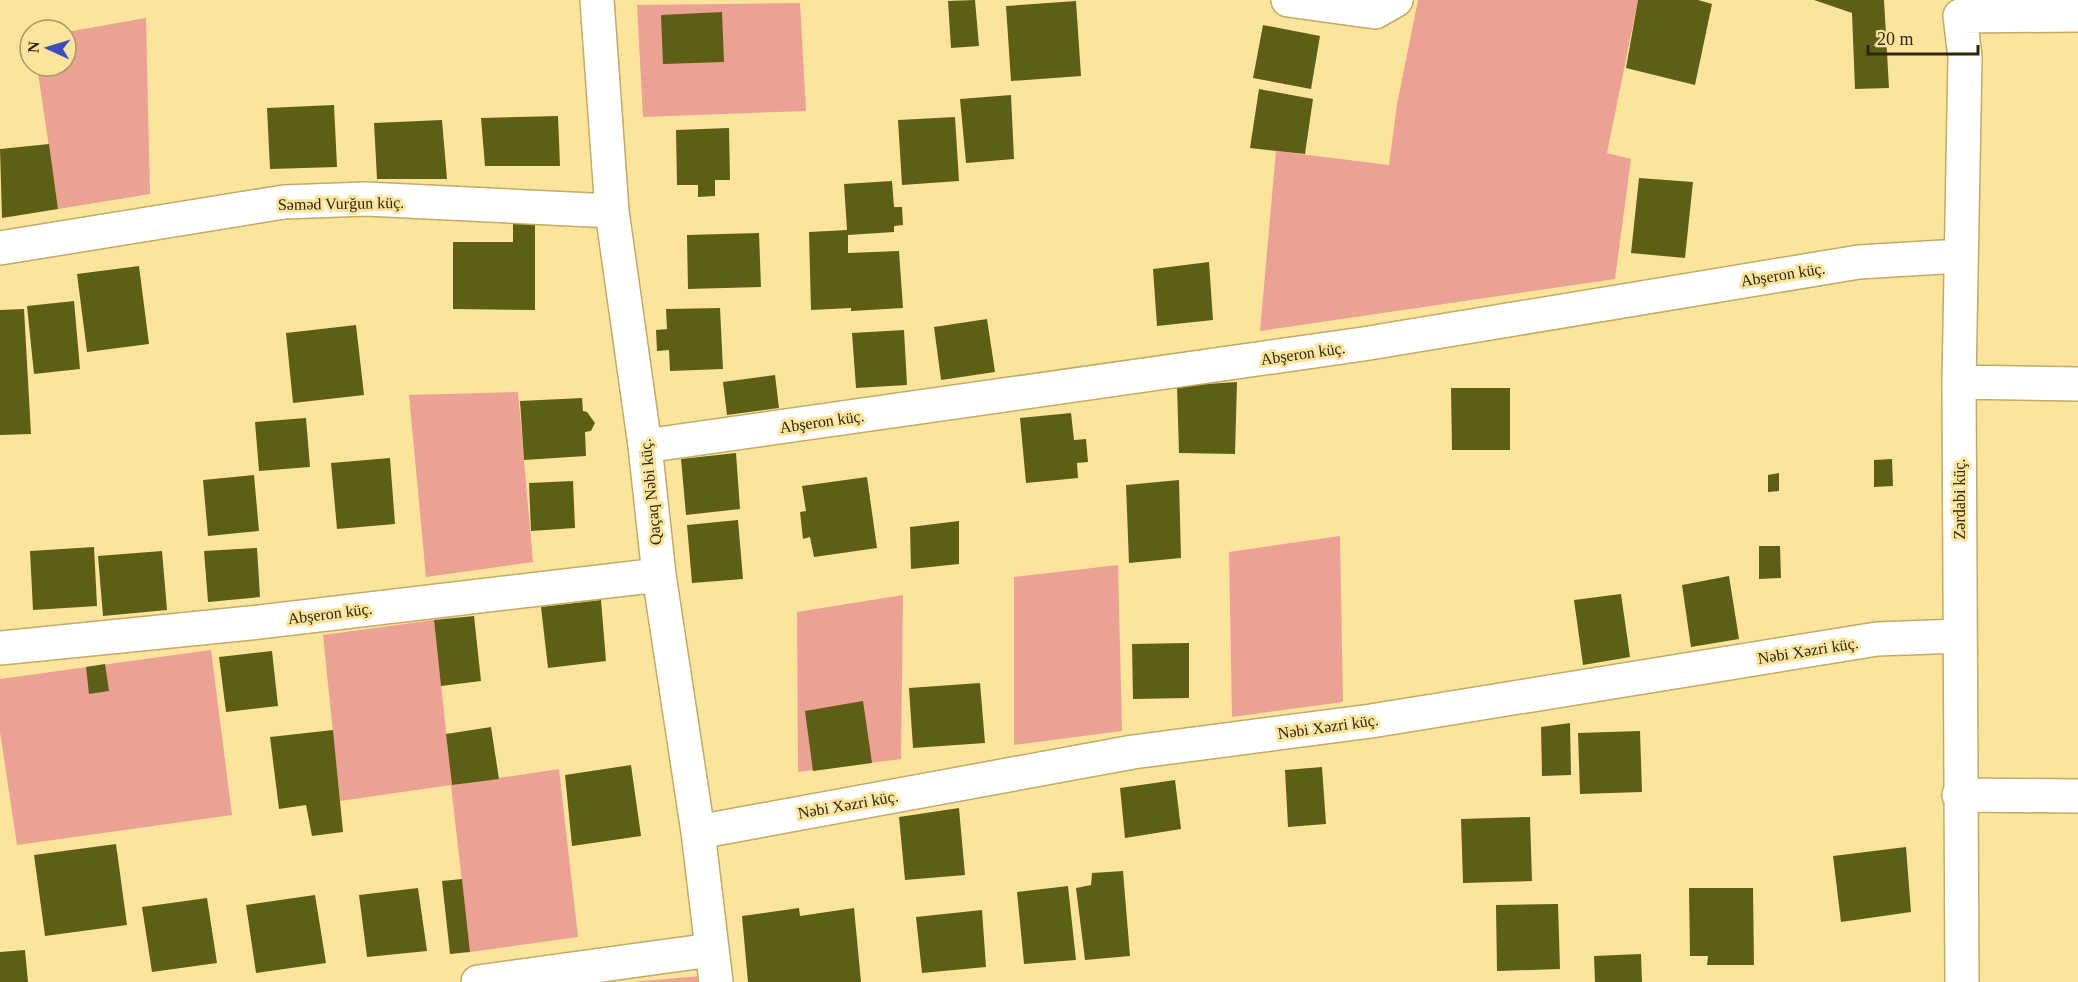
<svg xmlns="http://www.w3.org/2000/svg" width="2078" height="982" viewBox="0 0 2078 982" font-family="'Times New Roman',serif">
<style>
.grass{fill:#eba194}
.building{fill:#5d5f15}
.lines{fill:none;stroke-linecap:round;stroke-linejoin:round}
.minor-casing{stroke:#c3aa65;stroke-width:36}
.minor{stroke:#fff;stroke-width:33}
.labels{text-anchor:middle;stroke-width:6;stroke-linejoin:round;paint-order:stroke}
.street-label{font-size:16px;fill:#2f2608;stroke:#fde49d}
</style>
<rect width="100%" height="100%" fill="#fde49d"/>
<path class="grass" d="M1418,0H1638L1607,153L1631,159L1615,279L1260,331L1276,151L1389,165L1397,104Z
M800,3L806,111L643,117L637,5Z
M146,18L150,194L58,209L37,66H66V32Z
M518,392L533,562L426,577L409,395Z
M1340,536L1343,702L1232,717L1229,552Z
M1118,565L1122,731L1014,745V577Z
M903,595L901,759L798,772L797,612Z
M434,620L452,785L559,769L578,937L470,952L451,785L340,801L323,635Z
M211,650L232,815L17,845L0,732V679Z
M700,976L701,982H631Z"/>
<path class="building" d="M975,0L979,46L951,48L948,1Z
M1638,0H1698L1712,4L1695,85L1626,68Z
M1814,0H1884L1889,88L1855,89L1852,13Z
M1076,1L1081,76L1011,81L1006,6Z
M722,12L724,62L663,64L661,15Z
M1263,25L1320,36L1311,89L1253,78Z
M1259,89L1313,99L1305,154L1250,148Z
M1011,95L1014,159L966,163L960,99Z
M334,105L337,167L270,169L267,108Z
M558,116L560,166H485L481,118Z
M955,117L959,181L902,185L898,120Z
M442,120L447,179H377L374,123Z
M729,128L730,180H715V196L698,197V185H677L676,130Z
M49,144L58,209L2,218L0,149Z
M1639,178L1693,182L1685,258L1631,253Z
M892,181L894,207H902L903,225L894,226V232L848,235V253L899,251L903,308L851,311V308L811,310L809,232L847,230L844,184Z
M513,224H535V310L453,309V242H513Z
M759,233L761,287L688,289L687,235Z
M1209,262L1213,320L1157,326L1153,269Z
M139,266L149,344L87,352L77,274Z
M74,301L80,369L34,374L27,306Z
M720,308L723,369L670,371L669,350L657,351L656,330L667,329L666,309Z
M24,309L31,434L0,435V310Z
M987,319L995,372L941,380L934,327Z
M356,325L364,395L293,403L286,333Z
M904,330L907,385L856,388L852,333Z
M775,375L779,408L727,415L723,382Z
M1237,382L1235,454L1179,453L1177,386Z
M1451,388H1510V450H1452Z
M582,398L583,411L587,412L595,423L591,431L585,432L586,456L524,460L520,401Z
M1071,413L1074,440L1086,439L1088,462L1077,463L1078,478L1026,483L1020,418Z
M306,418L310,467L259,471L255,422Z
M736,453L740,509L686,515L681,459Z
M390,458L395,524L337,529L331,463Z
M1892,459L1893,486L1874,487V460Z
M1779,473V491L1768,492V475Z
M254,475L259,531L208,536L203,480Z
M867,477L877,548L814,557L810,537L803,539L800,512L806,511L802,486Z
M1179,480L1181,558L1129,563L1126,485Z
M573,481L575,528L531,531L529,483Z
M738,520L743,579L692,583L687,525Z
M959,521V564L911,569L910,527Z
M1759,546H1780L1781,578L1759,579Z
M94,547L97,606L33,610L30,551Z
M257,548L260,597L208,602L204,551Z
M162,551L167,610L103,616L98,556Z
M1729,576L1739,639L1691,647L1682,585Z
M1621,594L1630,657L1583,665L1574,600Z
M601,600L606,661L548,668L541,607Z
M474,616L481,681L441,686L434,620Z
M1189,643V698L1133,699L1132,644Z
M272,651L278,706L226,712L219,657Z
M105,664L109,691L89,694L86,667Z
M980,683L985,743L913,748L909,688Z
M863,701L872,763L813,771L805,711Z
M1570,723L1571,775L1542,776L1541,727Z
M491,727L499,779L452,785L446,734Z
M333,730L343,832L312,836L306,805L279,809L270,737Z
M1640,731L1642,792L1580,794L1578,733Z
M631,765L641,836L572,846L565,775Z
M1322,767L1326,824L1288,827L1285,770Z
M1175,780L1181,829L1125,838L1120,788Z
M959,808L965,875L905,880L899,817Z
M1530,817L1532,881L1463,883L1461,819Z
M116,844L127,925L45,936L34,855Z
M1906,847L1911,912L1841,922L1833,856Z
M1123,871L1130,956L1085,960L1076,888L1091,885L1092,873Z
M462,879L470,952L450,954L442,881Z
M1068,886L1076,960L1024,964L1017,892Z
M418,888L427,951L367,957L359,895Z
M1689,888H1753L1754,965H1707L1708,956H1690Z
M315,895L326,963L256,973L246,905Z
M207,898L217,963L152,972L142,907Z
M1558,904L1560,969L1497,971L1496,905Z
M799,908L800,916L854,908L861,982H748L742,916Z
M982,910L986,967L922,973L916,917Z
M25,950L28,982H0V952Z
M1641,954L1642,982H1595L1594,956Z"/>
<g class="lines">
<g class="minor-casing">
<path id="minor" d="M597,0L612,211L645,446L659,575L698,832L716,982
M1288,0L1375,12L1396,0
M1960,16L1965,57L1959,382L1962,982
M1960,16L2078,15
M0,248L284,202L366,199L612,211
M1959,382L2078,384
M645,446L1363,344L1859,262L1960,256
M0,648L250,623L659,575
M1959,795L2078,796
M698,832L1133,752L1371,721L1877,639L1960,636
M478,982L711,950"/>
</g>
<use href="#minor" class="minor"/>
</g>
<g class="labels">
<g class="street-label">
<text transform="translate(341 203) rotate(-1)" y="6">Səməd Vurğun küç.</text>
<text transform="translate(1783 274) rotate(-9)" y="6">Abşeron küç.</text>
<text transform="translate(1303 353) rotate(-8)" y="6">Abşeron küç.</text>
<text transform="translate(822 421) rotate(-8)" y="6">Abşeron küç.</text>
<text transform="translate(650 492) rotate(-96)" y="6">Qaçaq Nəbi küç.</text>
<text transform="translate(1959 499) rotate(-90)" y="6">Zərdabi küç.</text>
<text transform="translate(330 613) rotate(-7)" y="6">Abşeron küç.</text>
<text transform="translate(1808 650) rotate(-9)" y="6">Nəbi Xəzri küç.</text>
<text transform="translate(1328 726) rotate(-8)" y="6">Nəbi Xəzri küç.</text>
<text transform="translate(848 804) rotate(-10)" y="6">Nəbi Xəzri küç.</text>
</g>
</g>
<g transform="translate(48 48) rotate(274)"><circle r="28" fill="#fde49d" stroke="#ab9861" stroke-width="1.5"/>
<path d="M0-4.5L10 22L0 15L-10 22Z" fill="#3b4ec1"/>
<text y="-9" font-size="16" font-weight="bold" text-anchor="middle" fill="#2f2608">N</text>
</g>
<path d="M1868 45v9h110v-9" fill="none" stroke="#2f2608" stroke-width="3"/>
<text x="1877" y="45" font-size="18" fill="#2f2608" stroke="#fde49d" stroke-width="4.5" paint-order="stroke">20 m</text>
</svg>
